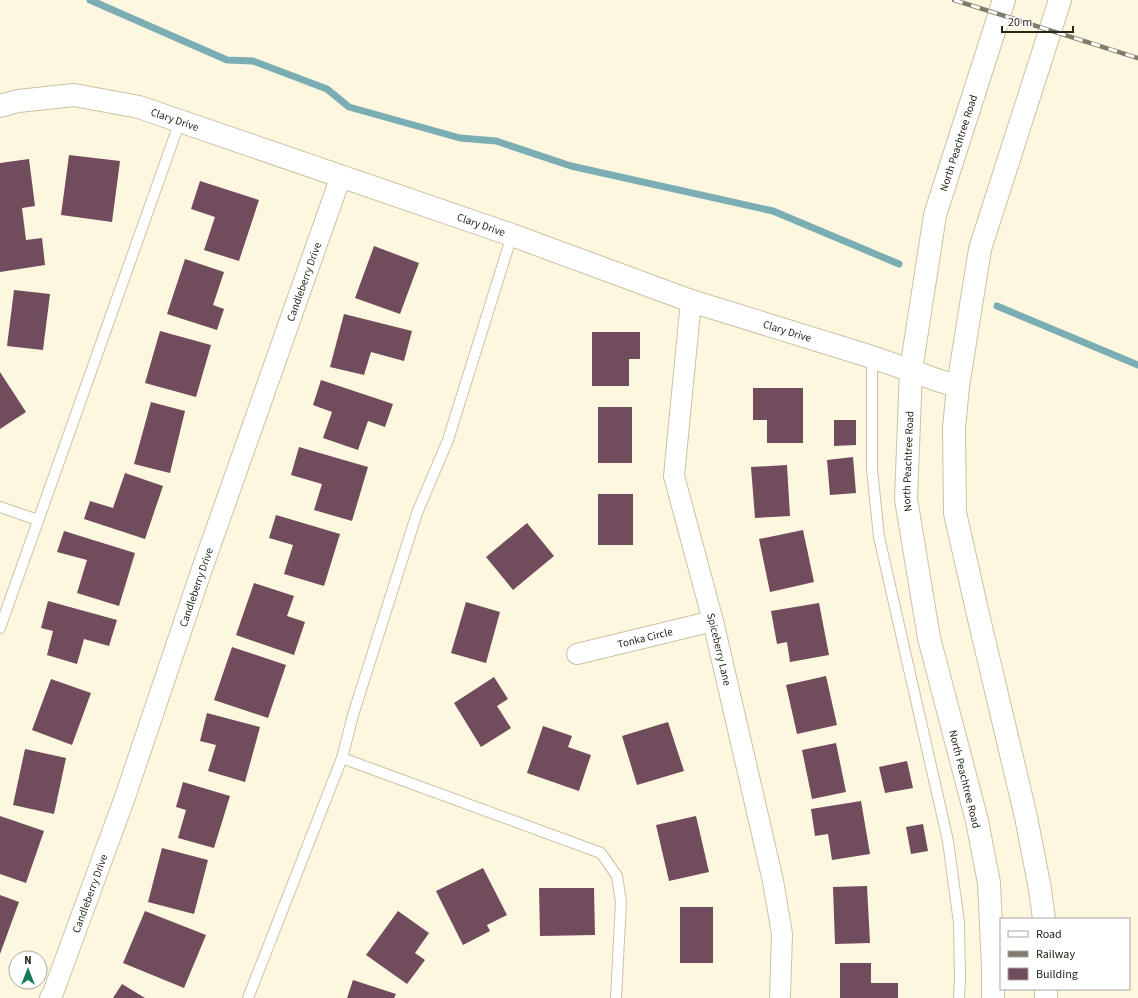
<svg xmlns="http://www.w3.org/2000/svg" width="1138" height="998" viewBox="0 0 1138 998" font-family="'Source Sans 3',sans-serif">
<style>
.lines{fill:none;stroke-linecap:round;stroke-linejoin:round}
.stream{stroke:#7badb4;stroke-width:7}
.building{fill:#704c5c}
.lane-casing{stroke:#cbc2a5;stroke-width:12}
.street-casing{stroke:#cbc2a5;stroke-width:22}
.secondary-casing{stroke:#cbc2a5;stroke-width:24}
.lane{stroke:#fff;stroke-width:10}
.street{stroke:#fff;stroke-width:20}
.secondary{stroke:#fff;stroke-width:22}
.rail-casing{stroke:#807b6b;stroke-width:4.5}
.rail{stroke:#fff;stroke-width:3;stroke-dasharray:9;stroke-linecap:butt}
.labels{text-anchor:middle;stroke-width:4;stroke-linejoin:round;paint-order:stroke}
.street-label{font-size:11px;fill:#272419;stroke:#fff}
</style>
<rect width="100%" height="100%" fill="#fef7df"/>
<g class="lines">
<path class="stream" d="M90,0L227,60L253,61L327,89L349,107L460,138L496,141L571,166L773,211L899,264
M997,306L1138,365"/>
</g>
<path class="building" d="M69,155L120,161L112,222L61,215Z
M29,159L35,206L22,208L26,240L42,238L45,265L0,272V163Z
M200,181L259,200L239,261L204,250L215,217L191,209Z
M374,246L419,263L400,314L355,298Z
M185,259L224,272L213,305L224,309L217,330L167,314Z
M14,290L50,294L43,350L7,346Z
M344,314L412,331L404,361L371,352L364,375L330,367Z
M160,331L211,345L196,397L145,383Z
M592,332H640V359H629V386H592Z
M0,372L26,412L0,429Z
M321,380L393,404L385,427L368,421L358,450L323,438L332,412L313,405Z
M753,388H803V443H767V420H753Z
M151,402L185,411L170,473L134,464Z
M598,407H632V463H598Z
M834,420H856V445L834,446Z
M299,447L368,467L352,521L314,510L322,484L291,475Z
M853,457L856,493L830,495L827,460Z
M787,465L790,516L755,518L751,467Z
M125,473L163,486L145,539L84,519L90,501L113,508Z
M598,494H633V545H598Z
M276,515L340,534L324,586L284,574L293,545L269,538Z
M527,523L554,556L513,590L486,557Z
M803,530L814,582L770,592L759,539Z
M64,531L135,553L119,606L77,593L87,560L57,552Z
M254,583L294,596L287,616L305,622L294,655L236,635Z
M48,601L117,620L109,646L84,639L77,664L47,655L53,631L41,628Z
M466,602L500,612L486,663L451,653Z
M819,603L829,655L790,662L787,642L777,644L771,611Z
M232,647L286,665L268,718L214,700Z
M826,676L837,725L797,734L786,685Z
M494,677L508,699L497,706L511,728L481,747L454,703Z
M51,679L91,693L72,745L32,730Z
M207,713L260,727L245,782L208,771L216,745L200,741Z
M668,722L684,771L637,785L622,736Z
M543,726L572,736L568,747L591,755L579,791L527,773Z
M836,743L846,792L812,799L802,750Z
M25,749L66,758L54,814L13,805Z
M907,761L913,788L885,793L879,767Z
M183,782L230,796L214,848L178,838L186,810L176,807Z
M861,801L870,854L832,860L828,834L815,836L811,809Z
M0,816L44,831L26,883L0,874Z
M696,816L709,872L669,881L656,825Z
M923,824L928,851L911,854L906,827Z
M162,848L208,860L194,914L148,902Z
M483,868L507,915L487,925L490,931L463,945L436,891Z
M867,886L870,943L835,944L833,887Z
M539,888H594L595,935L540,936Z
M0,895L19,902L0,954Z
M680,907H713V963H680Z
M145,911L206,935L184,988L123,963Z
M398,911L429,933L415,953L425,960L407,984L366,955Z
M840,963H871V983H898V998H840Z
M353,980L396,994L394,998H347Z
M122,984L145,998H113Z"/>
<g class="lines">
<g class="lane-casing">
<path id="lane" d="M872,357V469L879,537L948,841L959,923L960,979L959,998
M0,507L38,520
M0,628L180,121
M342,758L601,853L617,876L621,902L616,998
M248,998L342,758L353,715L417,513L448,440L512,235"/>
</g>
<g class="street-casing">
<g id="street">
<path id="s1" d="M691,301L674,476L713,621L773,881L782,934L780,998"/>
<path id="s2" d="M577,654L713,621"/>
<path id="s3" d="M50,998L53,993L125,797L202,569L341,176"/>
</g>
</g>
<g class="secondary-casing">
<g id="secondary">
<path id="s4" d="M0,106L18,101L74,95L139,107L512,235L691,301L872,357L940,381L958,386"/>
<path d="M1044,919L1040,889L1026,817L980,623L955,513L954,428L958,386L980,249L1060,0"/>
<path d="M1046,989V998"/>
<path id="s5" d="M993,998V967L989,883L977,821L929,638L906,499L911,370L935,215L1004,0"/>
</g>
</g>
<use href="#lane" class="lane"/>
<use href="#street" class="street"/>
<use href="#secondary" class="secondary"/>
<g class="rail-casing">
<path id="rail" d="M954,0L1138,58"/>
</g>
<use href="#rail" class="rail"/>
</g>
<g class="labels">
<g class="street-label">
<text dy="4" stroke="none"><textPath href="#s4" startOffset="179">Clary Drive</textPath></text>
<text dy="4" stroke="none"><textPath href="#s5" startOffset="870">North Peachtree Road</textPath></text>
<text dy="4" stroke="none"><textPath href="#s4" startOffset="503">Clary Drive</textPath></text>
<text dy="4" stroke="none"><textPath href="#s3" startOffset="760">Candleberry Drive</textPath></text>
<text dy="4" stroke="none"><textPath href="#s4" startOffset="827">Clary Drive</textPath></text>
<text dy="4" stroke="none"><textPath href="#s5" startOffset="546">North Peachtree Road</textPath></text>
<text dy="4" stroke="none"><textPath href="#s3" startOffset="436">Candleberry Drive</textPath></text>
<text dy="4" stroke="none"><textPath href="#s2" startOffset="70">Tonka Circle</textPath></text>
<text dy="4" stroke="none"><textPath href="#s1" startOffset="355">Spiceberry Lane</textPath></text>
<text transform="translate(965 779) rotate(76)" y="4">North Peachtree Road</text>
<text dy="4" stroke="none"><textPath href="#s3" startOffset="112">Candleberry Drive</textPath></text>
</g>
</g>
<rect x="1000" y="918" width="130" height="72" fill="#ffffff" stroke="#a9a7a3"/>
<rect x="1008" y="931" width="20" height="6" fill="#ffffff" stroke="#a9a7a3"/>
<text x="1036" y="938" font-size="12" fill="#272419">Road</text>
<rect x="1008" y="951" width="20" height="6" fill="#807b6b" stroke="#a9a7a3"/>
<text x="1036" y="958" font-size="12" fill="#272419">Railway</text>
<rect x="1008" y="968" width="20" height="12" fill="#704c5c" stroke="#a9a7a3"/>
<text x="1036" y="978" font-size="12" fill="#272419">Building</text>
<g transform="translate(28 970)"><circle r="19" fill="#ffffff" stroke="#a9a7a3"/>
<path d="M0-3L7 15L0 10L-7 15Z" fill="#167c56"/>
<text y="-6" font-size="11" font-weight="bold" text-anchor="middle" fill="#272419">N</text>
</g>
<path d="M1002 26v6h71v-6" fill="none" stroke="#272419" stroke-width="2"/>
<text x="1008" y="26" font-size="12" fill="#272419" stroke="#ffffff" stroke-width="3" paint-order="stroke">20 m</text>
</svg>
